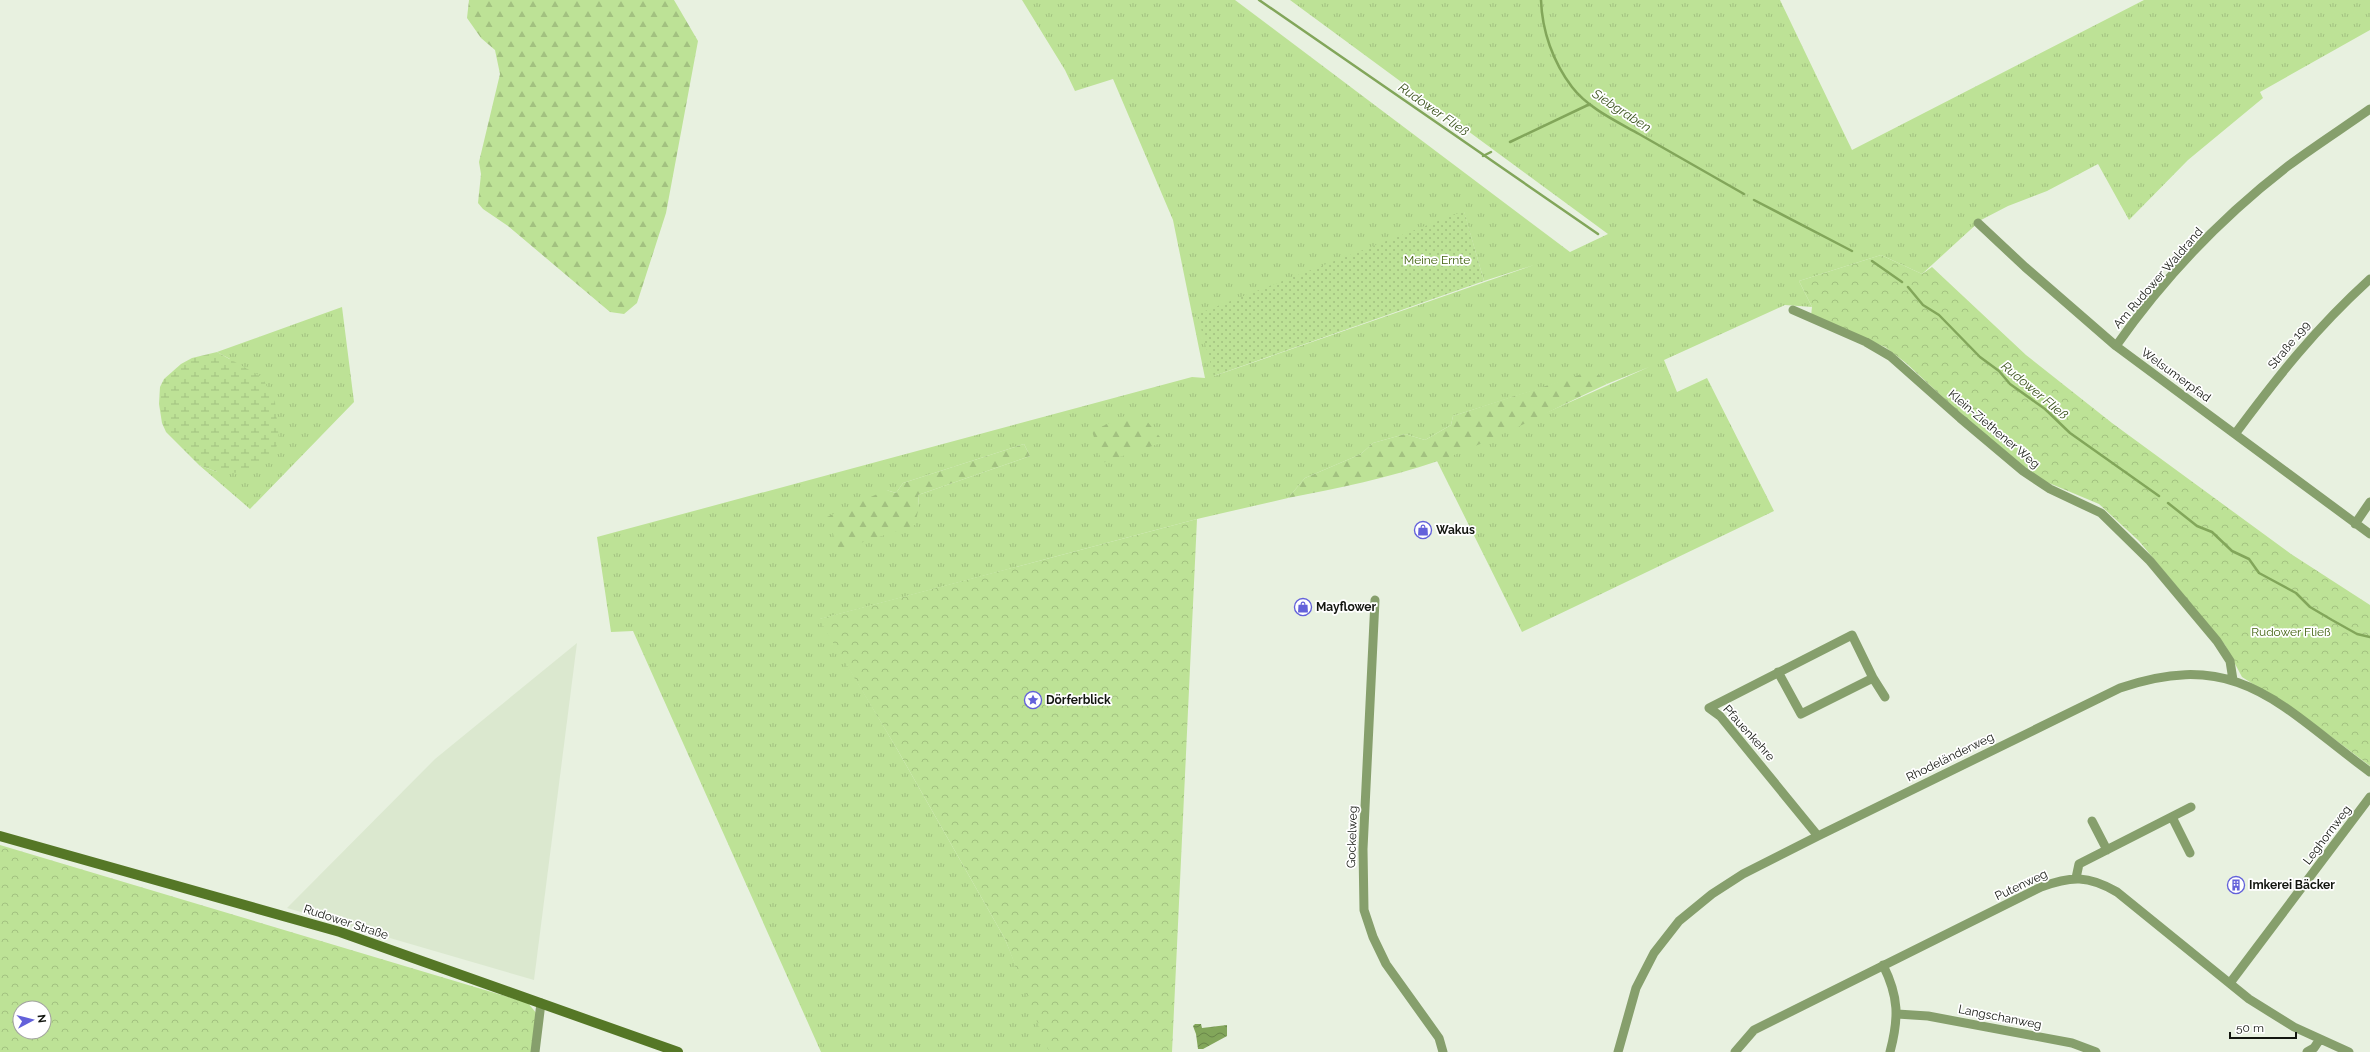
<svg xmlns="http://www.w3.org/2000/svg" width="2370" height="1052" viewBox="0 0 2370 1052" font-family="Raleway,sans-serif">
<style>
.built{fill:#dbe8cf}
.grass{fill:url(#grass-tufts);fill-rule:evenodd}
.forest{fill:url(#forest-firs)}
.wetland{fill:url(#wetland-marsh)}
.park{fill:url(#park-crowns);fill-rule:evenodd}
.garden{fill:url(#garden-dots)}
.water{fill:url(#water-waves)}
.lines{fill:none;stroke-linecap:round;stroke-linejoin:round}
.stream{stroke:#82a65a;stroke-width:2.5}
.street{stroke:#869f6c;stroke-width:9}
.secondary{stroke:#557726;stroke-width:10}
.labels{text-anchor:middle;stroke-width:3.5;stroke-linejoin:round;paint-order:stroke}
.park-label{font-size:12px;fill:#41620f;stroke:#fff}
.street-label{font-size:12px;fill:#131610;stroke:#fff}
.poi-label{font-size:12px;font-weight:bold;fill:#131610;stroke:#fff;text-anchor:start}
.water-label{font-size:13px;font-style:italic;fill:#3c541e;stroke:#fff}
</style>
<defs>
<pattern id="grass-tufts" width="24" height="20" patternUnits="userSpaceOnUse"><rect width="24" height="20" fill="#bde296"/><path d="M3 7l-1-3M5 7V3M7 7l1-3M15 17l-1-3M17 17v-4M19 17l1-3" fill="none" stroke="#a2c180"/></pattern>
<pattern id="forest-firs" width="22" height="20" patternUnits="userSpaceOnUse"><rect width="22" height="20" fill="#bde296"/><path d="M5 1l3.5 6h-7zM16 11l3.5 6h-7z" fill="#a2c180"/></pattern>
<pattern id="wetland-marsh" width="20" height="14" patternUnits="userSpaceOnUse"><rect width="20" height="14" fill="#bde296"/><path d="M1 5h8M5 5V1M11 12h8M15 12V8" fill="none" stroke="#a2c180"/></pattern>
<pattern id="park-crowns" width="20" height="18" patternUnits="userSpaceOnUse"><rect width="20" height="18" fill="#bde296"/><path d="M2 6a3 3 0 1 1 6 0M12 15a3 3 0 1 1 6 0" fill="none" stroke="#a2c180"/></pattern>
<pattern id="garden-dots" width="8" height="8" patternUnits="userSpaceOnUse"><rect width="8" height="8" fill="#bde296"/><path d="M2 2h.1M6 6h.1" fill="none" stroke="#a2c180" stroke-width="1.8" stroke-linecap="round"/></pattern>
<pattern id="water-waves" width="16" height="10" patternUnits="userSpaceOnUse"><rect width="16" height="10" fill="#82a65a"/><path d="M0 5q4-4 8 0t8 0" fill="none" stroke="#698649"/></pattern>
</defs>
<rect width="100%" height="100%" fill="#e8f1e0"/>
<path class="built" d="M577,643L534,980L287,908L435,759Z"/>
<path class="grass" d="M1022,0H1235L1570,252L1608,234L1290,0H1780L1852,150L2144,0H2370V30L2260,92L2263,98L2188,160L2129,220L2098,164L2047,191L2008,206L1981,220L1922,274L1881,255L1799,281L1812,307L1785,305L1664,360L1677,392L1707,378L1774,511L1522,632L1437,461L1649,367L1607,384L1595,371L1453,416L1451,425L1425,440L1405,434L1373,443L1361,454L1305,478L1288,498L1197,519L820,619L897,749L1005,939L1051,1052H821L633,631L611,632L597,537L1192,377L1205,378L1173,220L1113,79L1075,91L1065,70ZM1464,212L1484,281L1534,265L1214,376ZM1024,444L1030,456L918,495L919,506L886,490L896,493L903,483Z
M342,307L354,402L250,509L199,465L217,472L230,359L217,352Z"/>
<path class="forest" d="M469,0H674L698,41L666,213L637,303L624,314L610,312L508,226L483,209L478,203L481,174L479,162L500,74L495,50L481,38L467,18Z
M1595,370L1607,384C1551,410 1496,440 1438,461C1389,478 1338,488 1288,498L1305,478L1361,454L1373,443L1405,434L1425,440L1451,425L1453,416Z
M1125,416L1146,420L1164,442L1102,463L1092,431Z
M1024,444L1030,456L918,495L919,506L915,525L839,550L827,517L886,490L896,493L903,483Z"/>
<path class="wetland" d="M217,352L262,377L275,402L279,440L272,458L243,473L217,472L199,465L166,432L162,423L159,404L160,387L164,379L181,364L192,358Z"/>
<path class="park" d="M1881,255L1922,274L1932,267L2026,355L2112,423L2291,554L2370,605V766L2305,717L2242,677L2225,645L2139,541L2099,504L2037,478L1961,414L1906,363L1885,347L1811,316L1812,307L1799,281Z
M1197,519L1172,1052H1049L1005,939L897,749L819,619Z
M0,845L528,1003L537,1014L532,1052H0ZM20,1008H44V1032H20Z"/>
<path class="garden" d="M1464,211L1484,281L1214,376L1197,314Z"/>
<path class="water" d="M1195,1024H1201L1202,1028L1227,1025V1036L1203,1049H1198L1196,1034L1193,1026Z"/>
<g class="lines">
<path class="stream" d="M1259,0L1598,234
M1541,0C1542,31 1553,62 1572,87C1588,108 1616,121 1639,134C1674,154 1709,174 1744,194
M1510,142L1590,104
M1483,156L1491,152
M1754,200L1852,251
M1872,261L1902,282
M1908,287L1923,305L1939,315L1980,357L1999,371L2010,384L2045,409L2070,433L2159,496
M2168,503L2197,526L2212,532L2232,551L2249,559L2259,573L2296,593L2310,607L2332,620L2357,634L2370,637"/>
<path class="street" d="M1978,223L2025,267L2116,346L2370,534
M1793,310L1866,342L1890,356L1960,418L2023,471L2050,489L2101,513L2150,561L2217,641L2230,661L2233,680
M2116,346C2163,279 2223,216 2288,166C2315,146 2343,128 2370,109
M2235,434C2278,376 2316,328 2370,279
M2355,524L2370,502
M1375,600L1363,849L1364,910L1373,937L1386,964L1439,1038L1443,1052
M1778,672L1801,714L1873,678L1852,635L1709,708L1720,716L1818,836
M1873,678L1885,697
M2172,817L2190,853
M2092,821L2107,850
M2076,878L2079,864L2191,807
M1883,965C1899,997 1899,1018 1890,1052
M2230,983L2370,797
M1897,1014L1928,1016L2072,1043L2096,1052
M535,1052L541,1003
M1618,1052L1636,988L1654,953L1679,921L1712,894L1743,874L1818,836L2120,688C2239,647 2281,707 2370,772
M1735,1052L1754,1030L2041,887C2071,876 2088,875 2117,892L2249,999L2294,1027L2349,1052
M2307,1052L2314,1048L2320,1039"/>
<path class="secondary" d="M0,836L340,932L678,1052"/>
</g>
<defs>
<g id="shop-ring" transform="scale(0.9)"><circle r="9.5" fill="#fff" stroke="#6361da" stroke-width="1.5"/><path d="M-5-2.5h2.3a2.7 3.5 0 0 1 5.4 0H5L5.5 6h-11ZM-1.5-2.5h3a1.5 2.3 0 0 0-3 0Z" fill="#6361da"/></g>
<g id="sight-ring" transform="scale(0.9)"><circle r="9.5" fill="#fff" stroke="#6361da" stroke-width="1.5"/><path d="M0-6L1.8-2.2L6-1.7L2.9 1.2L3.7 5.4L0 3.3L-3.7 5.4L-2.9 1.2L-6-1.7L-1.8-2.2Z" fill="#6361da"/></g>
<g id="building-ring" transform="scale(0.9)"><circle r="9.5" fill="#fff" stroke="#6361da" stroke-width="1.5"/><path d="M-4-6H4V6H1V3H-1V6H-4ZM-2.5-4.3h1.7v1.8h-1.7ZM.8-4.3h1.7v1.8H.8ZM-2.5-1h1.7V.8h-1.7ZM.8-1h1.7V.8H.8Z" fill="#6361da"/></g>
</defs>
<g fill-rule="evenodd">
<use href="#shop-ring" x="1423" y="530"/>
<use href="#shop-ring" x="1303" y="607"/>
<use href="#sight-ring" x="1033" y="700"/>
<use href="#building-ring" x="2236" y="885"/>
</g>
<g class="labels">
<g class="park-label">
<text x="1437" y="264">Meine Ernte</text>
<text x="2291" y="636">Rudower Fließ</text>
</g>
<g class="street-label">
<text transform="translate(2158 278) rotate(-49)" y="4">Am Rudower Waldrand</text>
<text transform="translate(2289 345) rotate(-50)" y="4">Straße 199</text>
<text transform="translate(2176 375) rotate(36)" y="4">Welsumerpfad</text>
<text transform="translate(1994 429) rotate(40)" y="4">Klein-Ziethener Weg</text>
<text transform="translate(1749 733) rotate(48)" y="4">Pfauenkehre</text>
<text transform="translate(1950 757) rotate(-26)" y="4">Rhodeländerweg</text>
<text transform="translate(2327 835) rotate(-53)" y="4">Leghornweg</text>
<text transform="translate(1352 837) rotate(-88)" y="4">Gockelweg</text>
<text transform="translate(2021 885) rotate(-25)" y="4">Putenweg</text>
<text transform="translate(346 922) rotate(18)" y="4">Rudower Straße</text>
<text transform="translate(2000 1017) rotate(11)" y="4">Langschanweg</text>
</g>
<g class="poi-label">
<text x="1436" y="534">Wakus</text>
<text x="1316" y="611">Mayflower</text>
<text x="1046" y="704">Dörferblick</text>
<text x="2249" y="889">Imkerei Bäcker</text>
</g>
<g class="water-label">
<text transform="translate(1434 109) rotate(35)" y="5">Rudower Fließ</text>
<text transform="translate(1622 110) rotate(33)" y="5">Siebgraben</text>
<text transform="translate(2035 390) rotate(40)" y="5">Rudower Fließ</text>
</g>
</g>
<g transform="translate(32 1020) rotate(83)"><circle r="19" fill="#ffffff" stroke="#a1a29f"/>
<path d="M0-3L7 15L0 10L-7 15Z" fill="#6361da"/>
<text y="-6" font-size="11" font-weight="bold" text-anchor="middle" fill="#131610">N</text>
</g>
<path d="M2230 1032v6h66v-6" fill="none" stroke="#131610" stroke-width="2"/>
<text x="2236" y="1032" font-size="12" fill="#131610" stroke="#ffffff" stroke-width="3" paint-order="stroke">50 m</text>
</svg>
